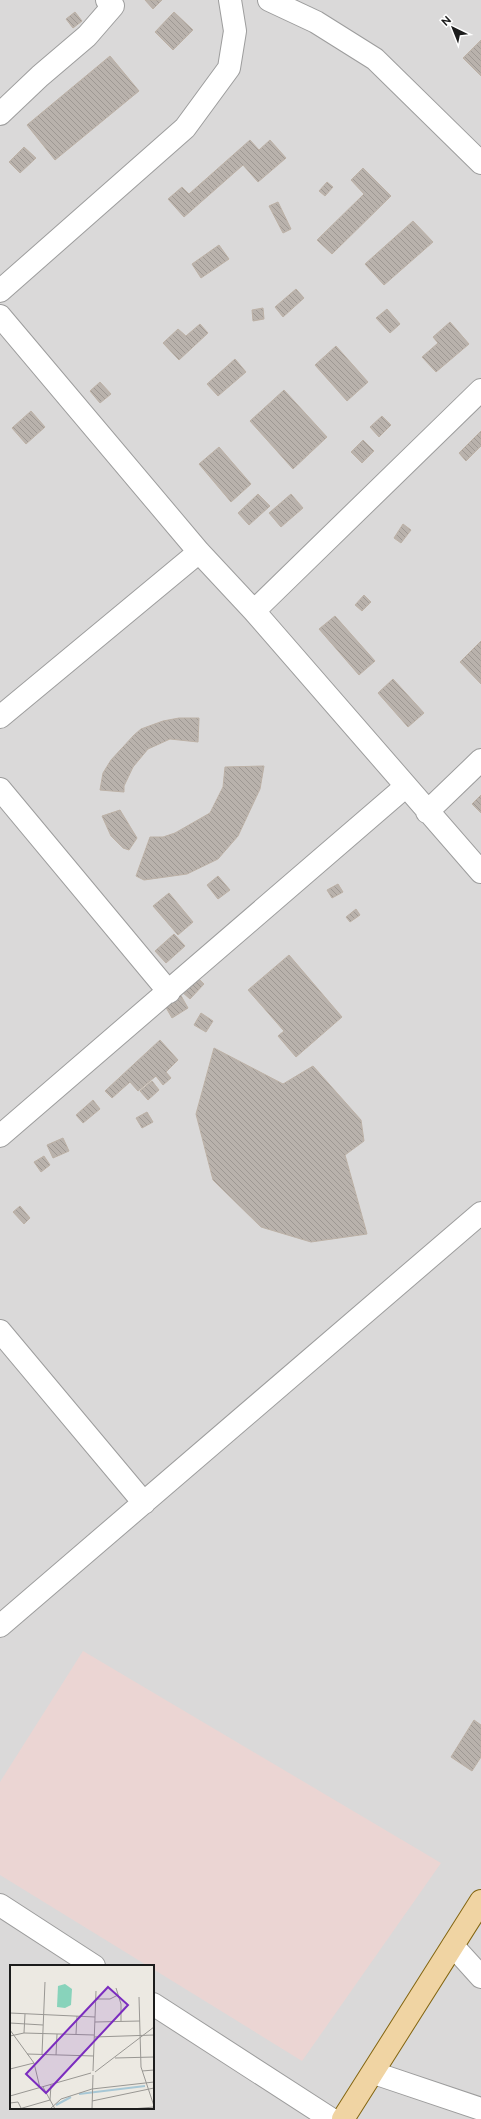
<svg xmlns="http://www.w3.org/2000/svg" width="481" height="2119" viewBox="0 0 481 2119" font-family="Raleway,sans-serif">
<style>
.residential{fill:#dad9d9;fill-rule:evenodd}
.commercial{fill:#ebd5d3}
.building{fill:url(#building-back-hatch);stroke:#bcb1a6}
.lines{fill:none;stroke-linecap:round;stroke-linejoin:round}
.minor-casing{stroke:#9d9d9d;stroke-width:24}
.major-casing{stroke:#836510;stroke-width:24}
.minor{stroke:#fff;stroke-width:22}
.major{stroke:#f0d4a3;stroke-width:22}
.inset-river{fill:none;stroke:#a7c7d5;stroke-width:2}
.inset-road{fill:none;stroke:#999793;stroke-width:1}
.view{fill:#7b2cbf;fill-opacity:0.15;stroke:#7b2cbf;stroke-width:2}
.inset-edge{fill:none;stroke:#1c1c1c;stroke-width:2}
</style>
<defs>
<pattern id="building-back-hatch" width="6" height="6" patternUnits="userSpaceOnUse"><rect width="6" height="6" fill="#b9b2ac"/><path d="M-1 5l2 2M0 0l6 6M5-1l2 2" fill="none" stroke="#9e9893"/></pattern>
</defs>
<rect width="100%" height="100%" fill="#ece9e2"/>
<path class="residential" d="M0,0H481V2119H0ZM11,1966H153V2108H11Z"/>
<path class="commercial" d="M83,1651L441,1863L302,2061L153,1969V1966H148L0,1875V1782Z"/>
<path class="building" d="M145,0H162L153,9Z
M75,12L82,21L73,28L66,19Z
M174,12L193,30L173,50L155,32Z
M481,40V76L463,58Z
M110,56L139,91L55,160L27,125Z
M250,140L259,150L270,140L286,158L258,182L243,165L184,217L168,199L182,187L189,194Z
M24,147L36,158L20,173L9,162Z
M363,168L391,196L332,254L317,240L364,194L351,180Z
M327,182L333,187L325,196L319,191Z
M278,202L291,229L283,233L269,206Z
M413,221L433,242L384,285L365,264Z
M219,245L229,259L201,278L192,264Z
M296,289L304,298L283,317L275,307Z
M263,308L264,319L253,321L252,310Z
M387,309L400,324L390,333L376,318Z
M450,322L469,344L436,372L422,357L438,343L433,337Z
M200,324L208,333L179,360L163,343L178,329L186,336Z
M336,346L368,382L347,401L315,365Z
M235,359L246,372L218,396L207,384Z
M100,382L111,394L100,403L90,391Z
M284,390L327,437L293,469L250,421Z
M31,411L45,427L26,444L12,428Z
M382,416L391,425L379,437L370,427Z
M481,431V446L466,461L459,453Z
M363,440L374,451L362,463L351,452Z
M219,447L251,484L231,502L199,464Z
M258,494L270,506L249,525L238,513Z
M291,494L303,508L281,527L269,513Z
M403,524L411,530L401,543L394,538Z
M364,595L371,602L362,611L355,605Z
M335,616L375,661L359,675L319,629Z
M481,641V684L460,662Z
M393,679L424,713L408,727L378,693Z
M179,718H199L198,742L170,739L148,749L133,767L124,786V792L100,790L103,773L111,760L134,735L141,729L163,721Z
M264,766L260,789L238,836L218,859L187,874L144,880L136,876L150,837H163L175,833L210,813L223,787L225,767Z
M481,795V813L472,804Z
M120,810L137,838L129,850L123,848L111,836L102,816Z
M218,876L230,890L218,899L207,885Z
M338,884L343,892L332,898L327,890Z
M169,893L193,922L178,935L153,906Z
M356,909L360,915L350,922L346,917Z
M174,934L185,946L166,963L155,951Z
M289,955L342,1017L296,1057L278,1036L284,1031L248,990Z
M196,976L204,984L190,999L181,991Z
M180,994L188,1008L172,1018L164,1004Z
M201,1013L213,1021L206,1032L194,1025Z
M160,1040L178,1060L166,1072L171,1078L163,1085L156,1076L138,1091L130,1082L112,1098L105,1091Z
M214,1048L283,1084L313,1066L361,1120L364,1141L345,1155L367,1234L311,1242L261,1227L213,1180L196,1114Z
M152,1081L159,1090L148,1100L140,1091Z
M93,1100L100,1109L83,1123L76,1115Z
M147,1112L153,1122L142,1128L136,1118Z
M63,1138L69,1151L53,1158L47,1145Z
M44,1156L50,1165L41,1172L34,1162Z
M20,1206L30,1218L24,1224L13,1212Z
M474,1720L481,1725V1757L472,1771L451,1757Z"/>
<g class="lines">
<g class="minor-casing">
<path id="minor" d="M269,0L316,22L375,59L481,163
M0,114L40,76L87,36L113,6L107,0
M0,291L185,128L229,68L235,31L230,0
M0,316L199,552L254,611L481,872
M254,611L481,390
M0,717L199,552
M0,789L169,992
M427,812L481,760
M0,1136L405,787
M0,1331L144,1503
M0,1626L481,1213
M0,1905L94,1966
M453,1946L481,1977
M153,2004L331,2119
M374,2073L481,2109"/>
</g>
<g class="major-casing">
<path id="major" d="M343,2119L481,1901"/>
</g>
<use href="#minor" class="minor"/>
<use href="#major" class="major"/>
</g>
<g transform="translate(10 1965)">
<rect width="144" height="144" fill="#ece9e2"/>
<path d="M55,19L62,24L61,40L55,43L47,42L48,21Z" fill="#88d3bb"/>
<path class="inset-river" d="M69,129L135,121M46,140L61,132"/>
<path class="inset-road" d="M106,23L111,39V56M129,32L131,102L144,141M86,34H100L108,30M0,48L85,52M85,57L130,56M0,58L33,60M0,65L24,98L30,123M14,68L15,49M66,69L67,51M0,71L14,68L84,70M84,72L144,70M17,89L84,91M32,89L35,17M46,90L47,69M105,93L144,92M0,104L24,98M83,106L86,26M132,106L144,105M85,107L144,62M33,122L45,144M0,131L81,108M82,136L144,123M0,138L8,137L11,143M9,144L40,135L41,120M40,144L51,134L82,124L144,117M82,144L83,110M122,144L144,142"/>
<path class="view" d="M98,22L118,40L36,128L16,109Z"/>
<rect width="144" height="144" class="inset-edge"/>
</g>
<g transform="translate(453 28) rotate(317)" stroke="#ffffff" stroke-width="3" paint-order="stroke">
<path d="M0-3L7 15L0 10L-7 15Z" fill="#1c1c1c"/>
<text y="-6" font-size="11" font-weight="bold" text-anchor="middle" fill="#1c1c1c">N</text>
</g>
</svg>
